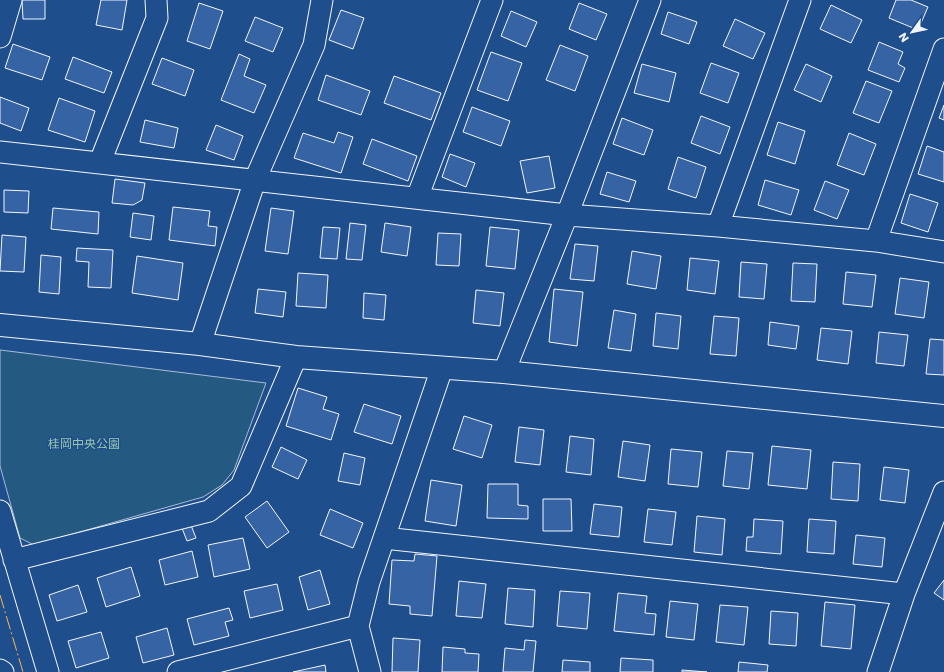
<svg xmlns="http://www.w3.org/2000/svg" width="944" height="672" viewBox="0 0 944 672" font-family="Poppins,'Noto Sans JP',sans-serif">
<style>
.green{fill:#245a82;stroke:#a8bbd7}
.building{fill:#3563a3;stroke:#f2f6ff}
.lines{fill:none;stroke-linecap:round;stroke-linejoin:round}
.minor-casing{stroke:#f2f6ff;stroke-width:23}
.tertiary-casing{stroke:#f2f6ff;stroke-width:24}
.minor{stroke:#1f4e8c;stroke-width:21}
.tertiary{stroke:#1f4e8c;stroke-width:22}
.power{stroke:#ffb74d;stroke-width:1;stroke-dasharray:14 3 2 3;stroke-linecap:butt}
.labels{text-anchor:middle;stroke-width:3;stroke-linejoin:round;paint-order:stroke}
.park-label{font-size:12px;fill:#97c8a6;stroke:#1f4e8c}
</style>
<rect width="100%" height="100%" fill="#1f4e8c"/>
<path class="green" d="M0,350L266,383L234,470L222,485L203,497L34,545L20,538L0,466Z"/>
<path class="building" d="M22,0H45V19H23Z
M101,0H127L122,30L96,25Z
M896,0H911L928,7L918,30L889,18Z
M199,3L223,11L210,49L187,41Z
M579,3L607,14L596,40L569,29Z
M831,5L862,20L851,43L820,29Z
M341,10L364,18L353,49L329,40Z
M511,11L537,22L526,47L501,36Z
M668,12L697,22L689,44L661,34Z
M255,17L283,28L273,52L245,41Z
M735,19L765,33L753,59L723,46Z
M879,42L903,52L898,64L905,68L899,82L868,70Z
M13,44L50,57L42,80L5,68Z
M560,45L588,56L575,91L546,80Z
M491,52L522,63L508,101L477,90Z
M239,54L250,59L244,76L266,85L254,113L221,100Z
M73,57L112,72L104,93L65,79Z
M162,58L194,70L185,96L152,84Z
M711,63L739,73L728,103L700,93Z
M642,64L676,73L669,102L634,93Z
M806,64L832,76L821,102L794,90Z
M326,75L370,91L361,115L318,100Z
M394,76L441,93L431,120L384,103Z
M866,81L892,91L879,123L853,113Z
M0,97L29,108L21,131L0,123Z
M59,98L95,111L85,142L48,130Z
M944,105V120L939,118Z
M472,107L510,121L501,146L463,132Z
M701,116L730,127L720,154L691,143Z
M622,118L653,130L644,155L613,144Z
M145,120L178,128L174,148L140,142Z
M778,122L805,131L795,164L767,155Z
M216,125L243,136L234,160L206,150Z
M338,132L353,137L341,173L294,158L303,133L334,143Z
M849,133L876,144L864,175L837,165Z
M372,139L417,156L408,181L363,164Z
M927,146L944,152V182L918,174Z
M450,154L475,163L466,187L442,177Z
M549,156L555,188L527,193L520,161Z
M678,157L706,167L696,198L668,189Z
M607,172L636,181L629,202L600,194Z
M115,179L145,183L142,200L133,205L112,203Z
M765,180L799,190L791,215L758,205Z
M825,181L849,190L837,219L814,210Z
M4,190L29,191L28,213L4,212Z
M910,194L938,203L928,232L901,223Z
M173,207L210,211L208,226L217,227L215,246L169,240Z
M53,208L99,212L98,234L51,229Z
M271,208L294,211L288,254L265,251Z
M133,213L154,216L151,240L130,237Z
M350,223L366,225L362,260L346,259Z
M385,223L411,227L407,256L381,252Z
M323,227L340,228L337,259L320,258Z
M490,227L519,230L515,269L486,266Z
M438,233L461,234L459,266L436,265Z
M2,235L26,237L24,272L0,271Z
M575,244L598,246L594,281L570,279Z
M77,248L113,250L111,288L88,287L89,262L76,261Z
M632,251L661,256L656,289L627,284Z
M41,255L61,257L59,294L39,292Z
M137,256L183,263L178,300L132,293Z
M690,258L719,261L715,294L687,290Z
M741,262L767,264L764,299L739,297Z
M793,263L817,264L815,302L791,301Z
M846,272L876,275L872,307L843,304Z
M298,273L328,275L326,308L296,306Z
M900,278L929,282L924,318L895,314Z
M258,289L286,292L283,317L255,313Z
M554,289L583,292L577,346L549,342Z
M476,290L504,293L500,326L473,323Z
M364,293L386,295L384,320L363,318Z
M614,310L636,314L631,351L608,348Z
M656,313L681,316L678,349L653,346Z
M714,316L739,318L736,356L710,354Z
M770,322L799,326L796,349L768,345Z
M821,328L852,331L848,364L817,360Z
M879,332L908,335L904,366L876,363Z
M930,339L944,340V375L926,374Z
M298,388L327,397L323,409L339,414L331,440L286,426Z
M364,404L401,416L392,444L354,432Z
M464,416L492,425L482,458L453,449Z
M519,427L544,430L540,465L515,462Z
M570,436L594,439L591,475L566,472Z
M623,441L650,445L645,481L618,477Z
M772,446L811,450L807,489L768,485Z
M281,447L307,460L298,479L272,467Z
M671,449L702,452L698,487L668,484Z
M727,451L753,453L749,489L723,486Z
M344,453L365,458L360,485L338,481Z
M833,462L860,464L858,501L831,499Z
M884,467L909,470L905,503L880,500Z
M431,480L462,485L456,526L425,521Z
M488,484H518V505L528,506V519L487,518Z
M543,499H571L572,531H543Z
M267,501L289,532L267,548L245,517Z
M594,504L622,507L619,537L590,534Z
M330,509L363,523L353,548L320,535Z
M648,509L676,512L672,545L644,542Z
M697,516L725,519L722,555L694,552Z
M754,519L783,521L781,554L746,551L747,537H753Z
M809,519L836,521L834,554L807,552Z
M189,520L196,538L187,541L180,523Z
M856,535L885,538L882,567L853,564Z
M243,538L250,569L214,577L208,545Z
M192,551L198,577L165,585L159,560Z
M415,554L437,556L432,616L410,614V606L389,604L392,560L414,561Z
M131,567L140,596L106,607L97,578Z
M320,570L330,604L308,610L299,577Z
M944,580V600L934,593Z
M459,581L486,584L482,618L456,616Z
M277,584L283,610L250,618L244,591Z
M78,585L87,612L57,621L49,595Z
M508,588L535,590L533,627L505,624Z
M560,591L590,593L587,629L557,626Z
M618,593L647,596L645,613L656,614L654,635L614,631Z
M670,601L698,604L694,640L666,637Z
M825,602L855,605L851,649L821,646Z
M720,605L748,607L744,645L716,642Z
M229,608L233,620L225,622L229,636L194,645L187,619Z
M771,611L798,613L796,646L769,644Z
M167,628L174,655L143,663L136,637Z
M101,632L109,658L76,668L68,641Z
M393,638L420,640L418,672H392Z
M525,640L536,641L533,672H503L505,648L524,650Z
M443,647L465,649V653L479,654L478,672H442Z
M621,658L653,660V672H620Z
M563,660L590,662V672H562Z
M739,662L768,665L767,672H738Z
M325,665L326,672H293Z
M682,670L707,672H682Z"/>
<g class="lines">
<g class="minor-casing">
<path id="minor" d="M0,37L11,0
M0,152L567,215L718,226L876,241L944,252
M100,162L157,18L156,0
M417,198L492,0
M718,226L800,0
M876,241L944,49
M200,344L255,180L314,45L322,0
M504,372L567,215L650,0
M0,511L48,672
M384,538L904,594
M14,560L209,511L241,486L296,357
M0,670L3,672
M178,672L358,626
M370,672L358,626L369,582L442,368
M878,672L904,594L944,492"/>
</g>
<g class="tertiary-casing">
<path id="tertiary" d="M0,325L200,344L296,357L504,372L944,416"/>
</g>
<use href="#minor" class="minor"/>
<use href="#tertiary" class="tertiary"/>
<path class="power" d="M0,595L23,672"/>
</g>
<g class="labels">
<g class="park-label">
<text x="84" y="448">桂岡中央公園</text>
</g>
</g>
<g transform="translate(912 32) rotate(237)" stroke="#1f4e8c" stroke-width="3" paint-order="stroke">
<path d="M0-3L7 15L0 10L-7 15Z" fill="#f2f6ff"/>
<text y="-6" font-size="11" font-weight="bold" text-anchor="middle" fill="#f2f6ff">N</text>
</g>
</svg>
